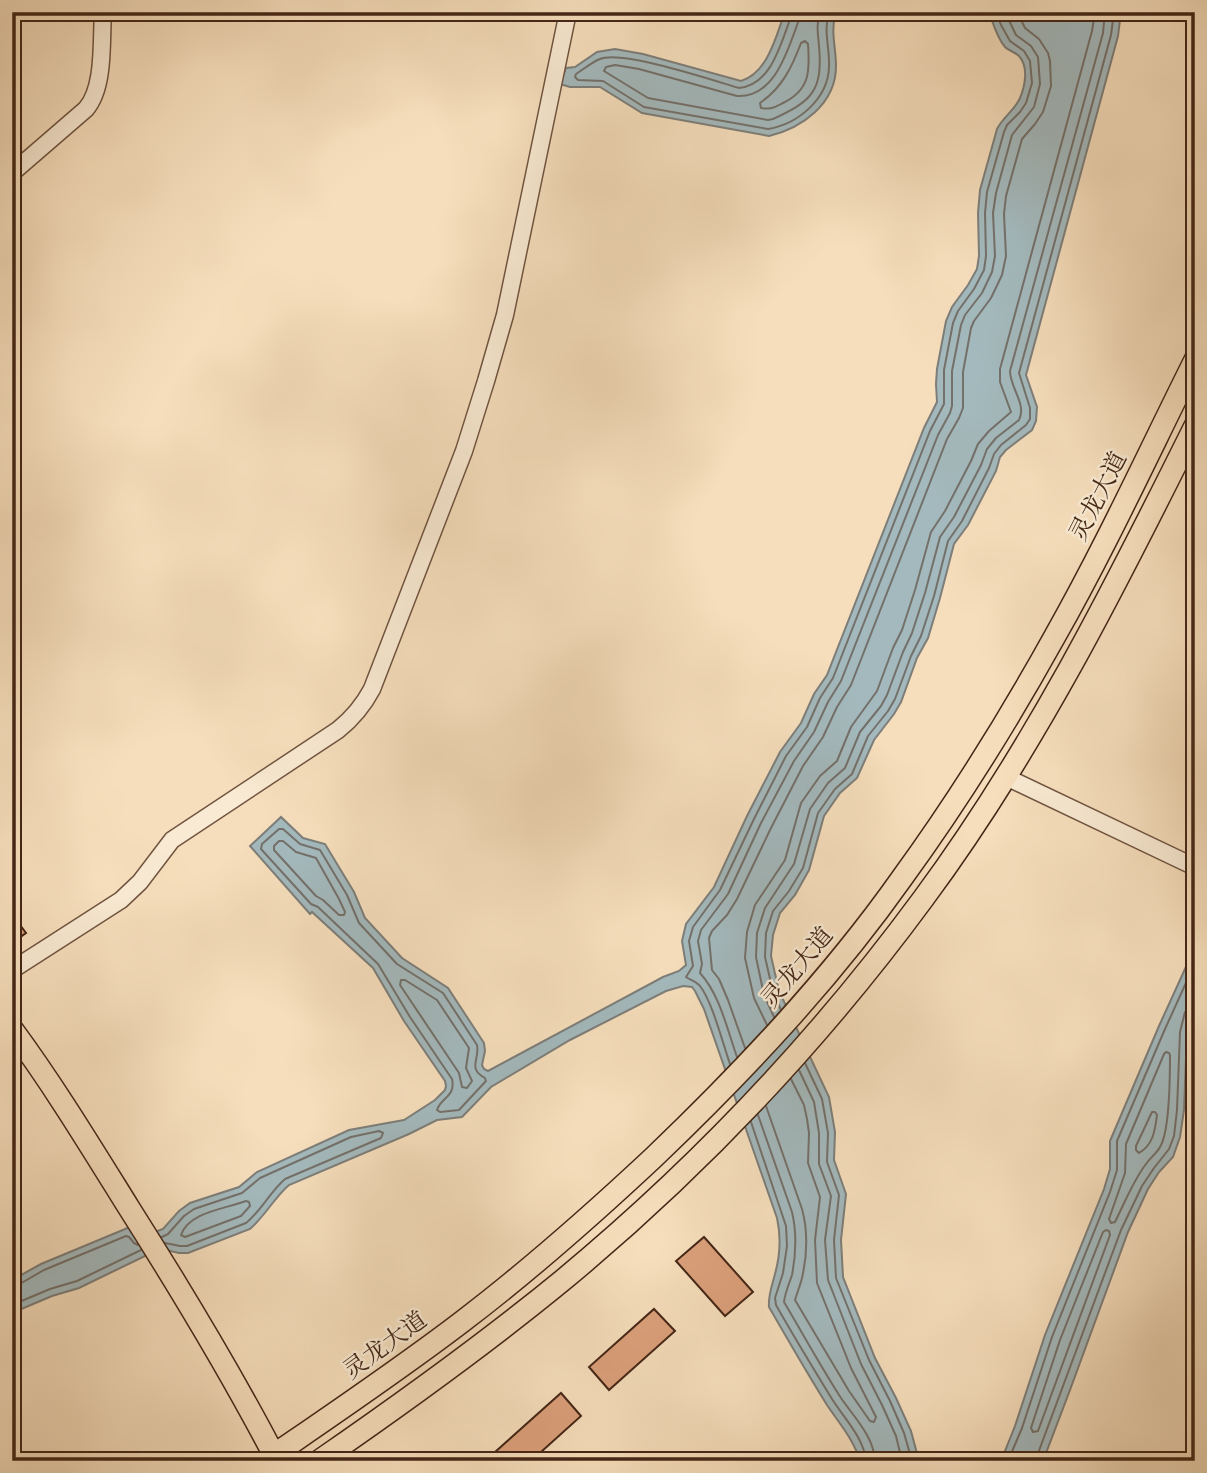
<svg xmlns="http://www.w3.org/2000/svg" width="1207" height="1473" viewBox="0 0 1207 1473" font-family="'IM FELL English','Noto Serif SC',serif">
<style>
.water{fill:#a3b9bd;stroke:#7d7e7a;stroke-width:2}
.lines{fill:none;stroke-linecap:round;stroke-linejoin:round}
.shore{stroke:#74706a;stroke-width:2}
.building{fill:#dba07b;stroke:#442616;stroke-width:2}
.minor-casing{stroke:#705440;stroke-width:19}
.major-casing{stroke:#442616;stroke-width:24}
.minor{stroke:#f9ead3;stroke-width:16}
.major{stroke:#f6debc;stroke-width:21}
.labels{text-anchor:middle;stroke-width:5;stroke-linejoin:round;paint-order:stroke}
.street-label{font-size:24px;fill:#442616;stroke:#f9ead3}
</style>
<rect width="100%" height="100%" fill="#f6debc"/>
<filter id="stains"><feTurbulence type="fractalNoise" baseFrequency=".00286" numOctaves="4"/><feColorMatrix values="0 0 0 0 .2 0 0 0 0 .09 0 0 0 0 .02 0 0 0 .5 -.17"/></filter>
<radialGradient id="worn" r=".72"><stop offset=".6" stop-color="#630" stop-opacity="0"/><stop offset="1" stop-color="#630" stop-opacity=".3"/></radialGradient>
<path class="water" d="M785,12H836C830,31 836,47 836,66C836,104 802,128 769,136L642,113L600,87H570L560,84L566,68L575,67L597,52L615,49L643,54L741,81C768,73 776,36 785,12Z
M989,12H1121L1118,36L1026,375L1037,407L1036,421L1032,430L1006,450L1000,457L996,471L968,525L954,544L940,598L928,638L917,658L901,702L894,714L874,740L857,778L840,793L824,816L809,870L795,895L780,913L773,935L771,956L779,991L829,1097L835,1132L834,1160L846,1194L841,1240L843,1277L875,1358L896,1398L911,1431L919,1461H860C854,1440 839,1423 827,1405C807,1373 788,1340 769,1307C768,1295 772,1286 775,1274C780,1256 781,1236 777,1218L704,1009L695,991L692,987L683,986L666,991L570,1040L491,1087L462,1117L437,1120L409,1134L289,1185C274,1198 265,1216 250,1229L188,1253H179L166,1250L147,1255L79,1288L52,1296L12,1313V1280L41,1264L130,1227L139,1238L163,1229L179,1211L190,1203L239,1187L257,1172L349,1130L404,1120L435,1100L445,1090L446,1086L445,1081L404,1021L373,968L312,912L310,914L250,846L281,817L303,838L325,844L354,892L365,918L402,958L448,988L484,1043L485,1051L482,1065L484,1069L488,1071L663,977L679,971L686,965L682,941L686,924L714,887L747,816L780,752L801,723L814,694L827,675L924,428L937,402L936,384L937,369L946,321L952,307L968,285L977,269L979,256L978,213L980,190L997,129C1003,117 1015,110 1020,98C1025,86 1029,67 1019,56C1015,52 1009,51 1005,47C997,38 993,23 989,12Z
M1195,947V1005L1187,1033L1184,1110L1180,1137L1173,1157L1159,1172L1148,1189L1128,1232L1070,1390L1043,1461H1001L1015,1426L1045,1335L1104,1189L1110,1169V1141L1159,1026Z"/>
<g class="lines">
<path class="shore" d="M791,12V17C781,42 772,85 739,88C712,80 622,50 600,59C592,62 584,69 576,74L575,77L578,80L603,81L644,107L768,129C798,124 828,99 829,67C830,48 823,31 829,12
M800,12L799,20C788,48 776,98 737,96L639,69L615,65L606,67L604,71L648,98L768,120L773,119C812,101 823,91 819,46C818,34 816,24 820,12
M805,41L808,44C810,71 810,90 783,103C775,107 770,110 761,108L760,103C782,88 792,67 801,43Z
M279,829H283L300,844L320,850L347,895L359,923L397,964L443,993L477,1045C480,1060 467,1068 485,1078L486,1081L459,1110L440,1112L437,1110C441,1097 456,1097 452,1079L410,1017L378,964L318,907L311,904L261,849L262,844Z
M279,841H283L296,852L316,858L339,899L345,912L344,915H339L323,900L316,896L274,850V846Z
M401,980H405L437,1000L469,1048L466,1068L472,1081L467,1088L462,1087L459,1073L400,985Z
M781,1010L773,992L765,957L766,933L773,911L789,891L803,868L818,813L835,789L852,774L868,736L888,711L895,699L911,656L921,636L934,596L948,541L962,521L989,468L994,454L1001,445L1026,425L1030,419V408L1019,373L1111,35L1114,12
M774,1017L764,995L756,957L757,933L765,908L794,864L810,809L828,783L845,768L860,732L881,706L887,695L903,652L912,633L925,593L940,537L954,517L981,465L987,449L996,438L1019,420C1027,404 1010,388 1010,371L1103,33L1105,12
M767,1025L754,998L745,958L747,932L755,905L785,860L801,803L820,776L837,761L851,727L877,691L893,648L902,630L915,590L931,532L945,511L971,461L978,444L989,431L1011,412L1000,382V369L1092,31L1095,12
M745,1048L728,1000L719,979L712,970L709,938L712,931L727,915L737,899L771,828L803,766L823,737L837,707L851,685L947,439L959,418L963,408V372L971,328L974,321L991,298L1002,275L1006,256L1004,214L1006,196L1022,139L1035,124L1043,112L1051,86L1050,61L1048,53L1039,39L1025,28L1017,12
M1166,1052L1169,1053L1170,1055C1170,1076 1170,1131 1160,1147C1157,1153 1150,1158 1146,1164C1133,1181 1125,1202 1115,1222L1111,1223L1109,1219L1125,1173L1126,1144L1164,1054Z
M737,1057C727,1029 720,995 700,973L702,964L698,941L701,930L728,894L761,823L794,761L814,732L828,702L841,681L938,435L950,413L952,406V371L961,325L965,315L982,293L992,272L995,256L993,213L996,193L1012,135L1034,107L1040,84L1038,57L1031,46L1016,35L1005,12
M805,1063L822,1099L828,1133L827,1162L839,1195L834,1240L836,1278L869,1360L890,1401L904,1433L912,1461
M730,1064C723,1044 712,1001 700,986C696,981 690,980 686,977L693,966L689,941L693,927L720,890L754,819L786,756L807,727L820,698L833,678L930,431L944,404V370L953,323L958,311L974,289L984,270L986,256L985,213L987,192L1004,132L1007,125L1020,112L1026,103L1032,83L1030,61L1024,51L1010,41L1001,25L996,12
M799,1070L814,1102L819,1133V1164L831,1196L825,1240L828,1280L861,1364L882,1405L896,1436L902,1461
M766,1106L802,1209C808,1231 807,1256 802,1278C800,1286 797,1293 795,1300L849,1391L870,1421L874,1422L876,1417L851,1368L817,1283L815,1240L820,1197L808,1163L809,1133L807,1119L804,1105L791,1079
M1152,1112H1155L1157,1115C1155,1131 1153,1145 1139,1153L1136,1150V1146Z
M758,1115L792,1212C797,1233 796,1254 792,1275C789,1284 785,1293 784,1302C803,1334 821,1367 841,1398C854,1417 874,1437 875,1461
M751,1122L786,1226L787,1246L783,1273L775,1298L776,1305C794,1337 813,1368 832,1399C844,1418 864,1438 866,1461
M246,1201L249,1202L250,1206L241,1216L185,1237L181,1235C189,1212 225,1209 246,1201Z
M1106,1230L1109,1231L1110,1235L1038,1431L1033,1432L1031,1428L1060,1340L1103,1232Z
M162,1237L168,1234L184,1216L194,1209L242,1193L260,1178L351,1137L379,1131L383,1133L381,1138L285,1179C270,1192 261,1211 246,1223L187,1246H180L165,1243
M12,1285H18L44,1270L126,1236L129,1237L134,1243L138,1245
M12,1305L50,1289L77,1281L141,1250
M1008,1461L1022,1428L1052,1337L1110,1192L1117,1170V1141L1165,1029L1195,963
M1037,1461V1456L1121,1230L1142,1186L1154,1168L1169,1149L1174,1136L1177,1110L1180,1032L1185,1012L1190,1008L1195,1007"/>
</g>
<path class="building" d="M12,914L26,933L12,943Z
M704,1237L753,1292L725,1316L676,1261Z
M654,1309L675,1331L609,1390L589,1367Z
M561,1393L581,1416L531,1461H485Z"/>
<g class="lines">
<g class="minor-casing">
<path id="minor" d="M12,173L86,109C105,87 101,41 103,12
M1006,777L1195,867
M12,970L121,900L140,882L172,840L338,730C353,718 363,706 372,689L464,451L486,381L505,315L568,12"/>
</g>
<g class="major-casing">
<path id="major" d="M12,1029C54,1086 91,1147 129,1208C181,1290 232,1374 277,1461
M265,1461C332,1415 399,1370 463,1321C530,1270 592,1215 653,1158C743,1072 830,980 902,878C958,801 1009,719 1055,636C1106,546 1149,452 1195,360
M319,1461C403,1403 485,1344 563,1280C697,1169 820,1039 923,899C1032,752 1114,589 1195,426"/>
</g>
<use href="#minor" class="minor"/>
<use href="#major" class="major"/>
</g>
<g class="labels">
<g class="street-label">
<text transform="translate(1098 496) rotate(-63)" y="8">灵龙大道</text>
<text transform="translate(797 967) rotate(-50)" y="8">灵龙大道</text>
<text transform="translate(385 1345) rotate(-36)" y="8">灵龙大道</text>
</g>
</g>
<rect width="1207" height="1473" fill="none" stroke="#f6debc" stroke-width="42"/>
<rect x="14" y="14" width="1179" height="1445" fill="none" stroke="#442616" stroke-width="3.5"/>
<rect x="21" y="21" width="1165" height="1431" fill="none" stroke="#442616" stroke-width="2"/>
<rect width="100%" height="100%" filter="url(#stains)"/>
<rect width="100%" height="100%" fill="url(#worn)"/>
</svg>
